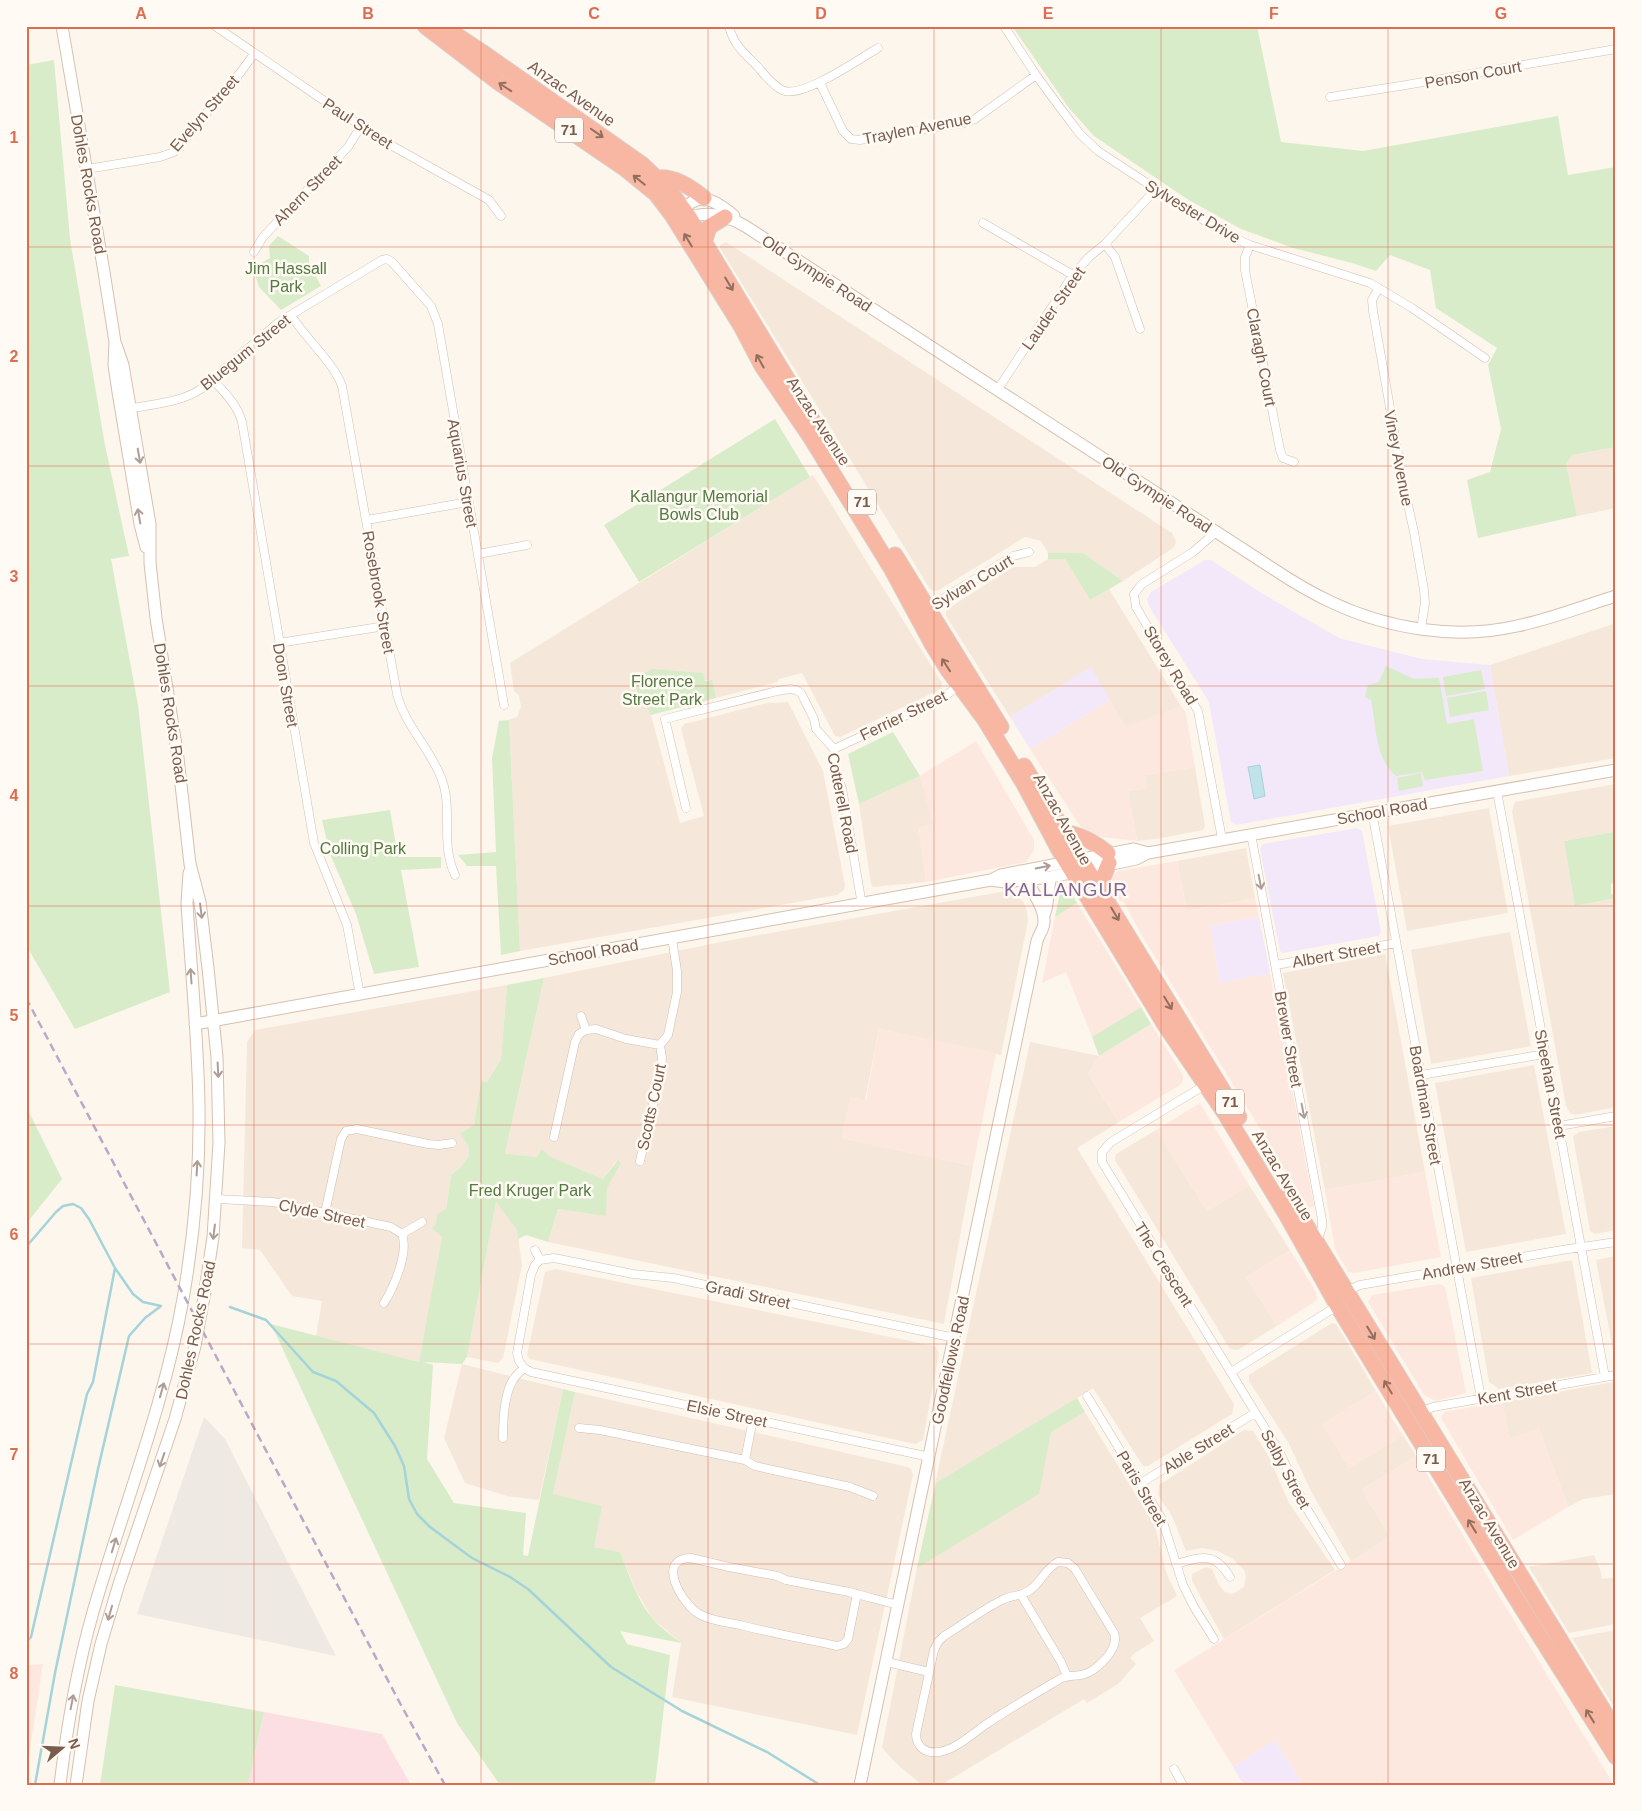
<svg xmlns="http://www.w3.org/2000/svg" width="1642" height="1811" viewBox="0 0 1642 1811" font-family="Helvetica,sans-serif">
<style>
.residential{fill:#f5e8da}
.commercial{fill:#fde8e0}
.industrial{fill:#efe9e4}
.education{fill:#f3e8fa}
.medical{fill:#fbdfe3}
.green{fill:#d8ecc9}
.water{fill:#bfe3e8;stroke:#a5d3da}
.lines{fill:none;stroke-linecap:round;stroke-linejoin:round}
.stream{stroke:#a5d3da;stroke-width:2.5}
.street-casing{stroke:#d1beb0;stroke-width:9}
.secondary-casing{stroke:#d6c0b0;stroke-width:13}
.highway-casing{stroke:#dad1cd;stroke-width:17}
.street{stroke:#fff;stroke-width:8}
.secondary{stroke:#fff;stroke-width:11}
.highway{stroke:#f7b7a3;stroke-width:15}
.rail{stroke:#b9a8c9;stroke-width:2.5;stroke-dasharray:8 5;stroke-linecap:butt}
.oneway{stroke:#936e5e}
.oneway2{stroke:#af9d94}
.grid{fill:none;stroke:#dc6d51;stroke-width:1;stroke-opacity:0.55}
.labels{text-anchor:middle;stroke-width:5;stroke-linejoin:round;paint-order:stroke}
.shield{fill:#fffaf3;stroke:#a28b7f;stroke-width:1}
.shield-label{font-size:15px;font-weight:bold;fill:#7a5c4d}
.street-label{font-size:16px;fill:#7a5c4d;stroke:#fffaf3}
.park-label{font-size:16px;fill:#537a41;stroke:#fffaf3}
.quarter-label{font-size:19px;letter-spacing:1px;fill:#846695;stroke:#fffaf3}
.neatline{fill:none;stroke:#dc6d51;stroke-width:2}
.grid-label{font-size:16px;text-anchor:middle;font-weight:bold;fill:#dc6d51}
</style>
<rect width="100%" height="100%" fill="#fdf6ec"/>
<path class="residential" d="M726,242L1172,533L1176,541L1175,545L1173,548L1123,581L1083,553H1048L1041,541L1025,537L939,590L935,591L930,589L720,248V245Z
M1616,447V508L1577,516L1566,464L1572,455Z
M813,475L942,683L941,689L840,737L835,736L802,673L779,679L777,682L716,698L711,680H632L651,715L680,823L704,816L681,729L684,724L767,703L788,702L823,771L845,885L844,890L837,895L520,951L509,720L517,717L521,707L519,695L514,691L510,663Z
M1048,559H1065L1090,600L1109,589L1181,706L1126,728L1090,668L1010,717L946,616V610L1013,567H1035Z
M1616,623V758L1509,776L1490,665Z
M1195,767L1205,826L1203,830L1156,839L1137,841L1128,791L1147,788L1145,775Z
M920,776L934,824L919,828L926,882L873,887L871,884L859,804Z
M1616,784V847L1613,832L1564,841L1575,906L1616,898V1107L1574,1115L1570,1113L1566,1106L1512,811L1515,802L1519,801Z
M1489,808L1508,913L1407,931L1388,826Z
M1246,848L1255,898L1187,911L1177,861Z
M1006,891L1012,892L1018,896L1024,903L1027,911L1028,921L1001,1055L879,1029L865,1100L851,1097L842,1138L973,1166L944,1324L548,1242L558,1209L606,1215V1188L617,1160L603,1179L549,1156L542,1150L537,1157L505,1155L544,978L726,941Z
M1510,932L1531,1046L1431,1064L1411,950Z
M1385,954L1425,1172L1325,1190L1283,973Z
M507,985L501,1059L487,1082L481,1081L474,1125L468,1145L469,1155L462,1166L451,1175L435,1281L419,1362L316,1336L322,1301L292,1296L260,1250L242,1248L247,1042L255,1030Z
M1030,1042L1099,1056L1088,1074L1119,1122L1077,1148L1234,1404L1232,1414L1148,1466H1143L1093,1388L1056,1411L1052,1431L1085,1412L1155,1526L1166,1572L1177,1596L1140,1618L1154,1641L1135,1653L1130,1658L1136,1664L1118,1684L1087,1703L1084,1699L941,1785H922L899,1766L882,1748L917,1568Z
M1534,1065L1566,1234L1466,1252L1435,1083Z
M1616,1126V1230L1595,1234L1590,1231L1573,1136L1579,1132Z
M1156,1130L1207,1211L1249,1185L1290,1250L1246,1277L1277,1326L1238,1350L1230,1349L1115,1160L1116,1154Z
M496,1202L517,1230L522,1265L503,1358L498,1363L467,1357Z
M1616,1256V1361H1615L1596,1260Z
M1572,1260L1592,1373L1499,1389L1489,1382L1471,1278Z
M555,1269L935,1346L939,1353L923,1440L915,1444L530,1359L527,1355L545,1272Z
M1332,1323L1336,1324L1376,1391L1323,1424L1349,1468L1403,1435L1416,1456L1362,1490L1390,1537L1351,1561L1312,1493L1289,1444L1249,1381V1375Z
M462,1364L563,1389L539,1500L507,1496L465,1483L444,1438Z
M1614,1382L1616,1383V1494L1583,1499L1568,1507L1539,1429L1509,1439L1502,1402Z
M575,1392L908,1467L911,1469L913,1475L857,1735L672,1697L681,1643L652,1618L636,1591L620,1552L594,1547L553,1494Z
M1244,1430L1253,1431L1269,1457L1289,1503L1335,1570L1224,1639L1192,1581V1574L1206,1567L1212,1569L1219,1585L1225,1592L1232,1594L1244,1587L1246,1576L1244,1570L1233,1559L1218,1551L1202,1548L1186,1551L1172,1516L1158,1495L1159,1485Z
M1594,1555L1600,1569L1602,1579L1616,1577V1624L1569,1633L1529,1567Z
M1616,1630V1710L1572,1638Z"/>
<path class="commercial" d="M1110,700L1126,727L1181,706L1186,713L1195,767L1145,775L1147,788L1128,791L1137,841L1103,837L1091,834L1080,826L1030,749Z
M976,741L1034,840V850L1026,862L926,882L919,828L933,824L920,776Z
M1177,861L1187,911L1255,898L1259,917L1210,926L1220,983L1270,973L1314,1206L1309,1208L1285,1169L1282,1170L1280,1165L1281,1163L1141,934L1123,901H1120L1111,887L1110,880L1113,874L1119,871Z
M1077,903L1141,1007L1092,1037L1066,972L1042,983L1055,917Z
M1151,1024L1183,1075V1081L1180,1085L1119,1122L1088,1074L1099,1056Z
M879,1029L996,1053L973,1166L842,1138L851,1097L866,1100Z
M1200,1103L1249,1185L1207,1211L1156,1130Z
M1425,1172L1441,1257L1354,1273L1348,1272L1335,1249L1325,1190Z
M1290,1250L1316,1292L1317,1300L1277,1326L1246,1277Z
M1439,1284L1444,1286L1446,1290L1466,1393L1436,1401L1424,1395L1368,1302L1372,1295Z
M1376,1391L1393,1420L1403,1435L1349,1468L1322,1424Z
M1502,1402L1509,1439L1539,1428L1568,1507L1513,1540L1441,1418L1444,1412Z
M1416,1456L1496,1591L1614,1785H1303L1275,1740L1233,1767L1174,1670L1390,1537L1362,1490Z
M43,1664L26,1776V1665Z"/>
<path class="industrial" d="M204,1417L225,1439L336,1656L137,1614Z"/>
<path class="education" d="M1205,560H1211L1263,594L1339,638L1422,659L1490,665L1509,776L1236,825L1231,822L1209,702L1149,606L1147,599L1151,592Z
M1091,667L1110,700L1030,749L1010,717Z
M1357,828L1362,831L1381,932L1378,936L1283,953L1280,951L1260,849L1263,844Z
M1259,917L1270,973L1220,983L1210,926Z
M1275,1740L1303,1785H1244L1233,1767Z"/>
<path class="medical" d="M264,1712L382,1734L411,1785H248Z"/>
<path class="green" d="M1012,26H1257L1281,142L1363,151L1558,116L1568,175L1616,167V447L1572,455L1566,464L1577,516L1478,538L1467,480L1490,472L1501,429L1488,365L1497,348L1436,308L1430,270L1390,255L1376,271L1352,263L1293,248L1241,229L1187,199L1094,136L1069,108Z
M54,60L70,239L105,445L129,556L111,559L138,705L170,992L75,1029L26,945V65Z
M278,236L309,256V263L321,286L281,310L259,287L253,268L270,258L269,246Z
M775,419L810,477L639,582L604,525Z
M1048,553H1083L1123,581L1090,600L1065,559H1048Z
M1386,666L1414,679L1439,678L1447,724L1474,719L1483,771L1425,780L1422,772L1396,776C1375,759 1376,724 1371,700L1365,697L1368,685L1379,682Z
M652,669L703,673L705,681L712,680L716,698L651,715L631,680Z
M1481,670L1485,689L1446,696L1443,677Z
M1486,691L1489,710L1450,717L1447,698Z
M509,720L520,951L501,955L496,866H467L458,855L496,852L492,758L499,721Z
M893,732L920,776L859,804L848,754Z
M1421,773L1423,786L1399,791L1397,778Z
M390,810L398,857H441V868L401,870L419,967L374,974L356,914L330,854L322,820Z
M1613,832L1616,847V877L1611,885V893L1616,898L1575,906L1564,841Z
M1064,886L1068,888L1077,903L1055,917L1061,888Z
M544,978L505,1154L537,1157L542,1149L549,1156L603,1179L618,1160L621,1163L607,1188L606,1216L558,1209L548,1242L526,1235L518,1239L517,1230L496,1202L467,1357L462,1364L423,1362L433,1365L427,1459L454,1503L526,1513L523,1555L528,1556L563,1389L575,1392L553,1494L602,1506L594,1547L620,1552C629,1574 637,1601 653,1619C661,1628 671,1635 681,1643L620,1631L627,1644L670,1655L655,1785H500L457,1723L271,1324L419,1362L442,1237L432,1228L436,1224L437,1214L446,1209L451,1175L462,1166L469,1155L468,1145L460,1134L474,1125L481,1081L487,1082L501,1059L507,985Z
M1141,1007L1151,1024L1099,1056L1092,1037Z
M26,1106L62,1179L26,1224Z
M1077,1398L1085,1412L1051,1432L1039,1494L917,1568L936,1483Z
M115,1685L264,1712L248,1785H100Z"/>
<path class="water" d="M1260,765L1265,796L1254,799L1248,767Z"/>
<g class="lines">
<path class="stream" d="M26,1247L56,1212L63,1206L73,1204L81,1208L89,1219L115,1268L133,1294L143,1302L161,1306
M230,1307L266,1320L313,1372L336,1381L374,1413L395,1446L404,1466L409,1499L417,1514L430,1527L472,1558L510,1577L528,1589L611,1667L682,1711L767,1752L820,1785
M26,1642L31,1637L87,1394L93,1382L115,1268
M35,1785L55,1673L98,1469L129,1336L145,1318L161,1306"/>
<g class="street-casing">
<path id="street" d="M215,26L380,139L489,200L501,216
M729,26C733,44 744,53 757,66C764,74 772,85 782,90C801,100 859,59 878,48
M1004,26L1036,75L1058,105L1080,134L1098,151L1223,233L1250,245L1370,283L1412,308L1485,358
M820,83L843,131L851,139L860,140L964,123L975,119L1036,75
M1330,97L1400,86L1616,49
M87,169L160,157L174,152L240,73L254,54
M983,223L1073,275
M1105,244L1115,257L1140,329
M1250,245L1245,257V270L1280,450L1283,458L1294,462
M254,252L263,237L348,147L361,126
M1379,288L1372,300L1373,311L1403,482L1414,532L1424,590L1425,603L1421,629
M291,315C305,338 334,363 342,386L397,694C405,726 431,749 442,780C453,810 440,843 455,875
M212,379C224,392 237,404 242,422L314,843L347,925L360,995
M998,389L1073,275L1089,257L1105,244L1156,189
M128,409C152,404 180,403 201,389L279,322L382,260L387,259L392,262L431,306L438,324L504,705
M367,520L468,502
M1216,532L1193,552L1142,584L1134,594L1136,607L1198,711L1222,839
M478,554L527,545
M926,609L1013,556L1029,552
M279,643L385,626
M834,749L941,699L961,684
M1497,791L1605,1377
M686,808L665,719L777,691L790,689L796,690L801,693L814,719L816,729L834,749L836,774L842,788L862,905
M1372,812L1481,1398
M1251,834L1322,1220V1227L1317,1242
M1276,965L1396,943
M581,1016L586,1030L596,1029L626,1039L660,1045
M1421,1075L1545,1054
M1205,1085L1111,1142L1102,1152V1162L1279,1451L1304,1504L1341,1565
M1559,1126L1616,1116
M554,1137L575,1042L579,1034L586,1030
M640,1161L661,1069L662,1058L660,1045L668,1035L677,992V971L672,938
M217,1199L273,1202L391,1227L402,1234L422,1222
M325,1213L341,1139L346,1131L357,1129L428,1144L439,1145L452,1143
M540,1260L554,1258L633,1274L673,1278L955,1338
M1346,1291L1360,1285L1562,1250L1616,1242
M384,1303C394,1287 409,1252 402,1234
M524,1368L531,1372L930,1457
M524,1368L519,1361L517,1353L531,1275L535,1265L540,1260L535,1250
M1231,1372L1334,1308L1338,1303
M1087,1396L1162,1519L1183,1585L1194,1607L1214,1639
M1420,1412L1433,1407L1616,1375
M579,1428L600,1430L745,1460L755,1466L850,1487L873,1496
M503,1438C503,1421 504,1394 513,1380C516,1375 520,1372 524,1368
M745,1460L753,1419
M1141,1483L1255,1413
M1058,1562L1068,1563L1075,1569L1114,1633C1119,1647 1104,1662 1093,1670C1080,1679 1071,1673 1060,1679C1036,1693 1012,1707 988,1723C973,1733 957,1749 939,1752C926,1754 916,1747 916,1734L934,1650L938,1642L944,1636C964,1624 983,1609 1004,1599C1013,1595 1022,1596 1030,1590C1041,1582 1046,1568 1058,1562Z
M1176,1564C1202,1557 1214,1551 1230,1577
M857,1594L848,1639L844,1644L837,1646C804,1639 772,1633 740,1625C726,1622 711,1621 699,1614C682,1604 655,1558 691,1558L729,1567L777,1576L786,1580L849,1592C865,1596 882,1601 898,1605
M1021,1595L1061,1662L1067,1676
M887,1662L929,1672
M1174,1769L1183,1785"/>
</g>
<g class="secondary-casing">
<path id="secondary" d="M62,26L104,272L115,342L114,365L118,392L140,524L146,547
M677,212C694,200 701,193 721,206C726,209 730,212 734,216
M684,220C705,209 726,215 745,226L1275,570C1293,582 1312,593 1331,602C1388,629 1456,640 1517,626C1551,619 1583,606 1616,596
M991,880L1001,875L1134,849L1148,853
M1044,915C1049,905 1047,889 1051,877
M195,1024L991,880L1005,882L1051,877L1136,859L1148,853L1616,770
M60,1785C67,1726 77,1668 93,1612C123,1508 164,1406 183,1299C194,1236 200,1171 199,1106C198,1038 191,971 187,903L189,873
M76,1785L88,1701L101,1644L119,1584L175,1419L195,1346L204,1297L213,1237L219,1143L217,1057L208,968L200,902L190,864L178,758L156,618L150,563V524L123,365L115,342
M860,1785L1037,941C1039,934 1044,929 1044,922C1045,907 1028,884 1020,871"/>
</g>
<g class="highway-casing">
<path id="highway" d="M425,26L498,82L624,168L656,194L672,215L741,326L762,366L811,438L891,568L932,644L948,670L985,720L1024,784L1058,848L1165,1025L1226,1115L1286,1214L1337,1305L1512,1592L1616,1757
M443,26L482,52L643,165L670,191L689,217L828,446
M658,178C674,176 692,188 704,198
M704,243L709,227L725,217
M895,555L1001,727
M1024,766L1239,1117
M1066,833C1080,834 1097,844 1108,853
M1101,891L1102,880L1109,863
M1287,1194L1616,1731"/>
</g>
<use href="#street" class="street"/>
<use href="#secondary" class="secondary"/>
<use href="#highway" class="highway"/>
<path class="rail" d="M26,998L401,1705L445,1785"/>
</g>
<defs><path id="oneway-shaft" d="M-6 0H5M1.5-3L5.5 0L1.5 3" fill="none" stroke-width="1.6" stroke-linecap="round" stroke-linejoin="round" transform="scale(1.25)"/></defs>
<g class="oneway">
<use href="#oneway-shaft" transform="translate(505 87) rotate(-146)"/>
<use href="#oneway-shaft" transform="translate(597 133) rotate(35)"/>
<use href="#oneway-shaft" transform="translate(639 180) rotate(-141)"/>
<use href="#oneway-shaft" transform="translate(688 240) rotate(-121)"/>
<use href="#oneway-shaft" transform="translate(729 284) rotate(59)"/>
<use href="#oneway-shaft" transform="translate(760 361) rotate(-119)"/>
<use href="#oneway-shaft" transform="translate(946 665) rotate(-123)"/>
<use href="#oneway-shaft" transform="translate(1115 914) rotate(59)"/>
<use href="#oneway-shaft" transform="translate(1168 1003) rotate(59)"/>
<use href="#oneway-shaft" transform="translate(1371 1333) rotate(59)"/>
<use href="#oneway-shaft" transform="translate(1388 1387) rotate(-121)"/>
<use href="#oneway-shaft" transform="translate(1472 1526) rotate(-122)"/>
<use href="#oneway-shaft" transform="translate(1590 1716) rotate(-122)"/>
</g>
<g class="oneway2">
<use href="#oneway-shaft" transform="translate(139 456) rotate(80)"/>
<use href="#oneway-shaft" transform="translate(139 516) rotate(-100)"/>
<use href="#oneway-shaft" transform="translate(1043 867) rotate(-11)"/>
<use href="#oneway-shaft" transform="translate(1260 882) rotate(79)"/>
<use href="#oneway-shaft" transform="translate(201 911) rotate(83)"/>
<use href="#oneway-shaft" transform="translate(191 976) rotate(-94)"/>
<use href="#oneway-shaft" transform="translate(218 1070) rotate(87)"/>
<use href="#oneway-shaft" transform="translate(1303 1111) rotate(79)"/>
<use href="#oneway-shaft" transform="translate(197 1168) rotate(-87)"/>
<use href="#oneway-shaft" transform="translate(214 1232) rotate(97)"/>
<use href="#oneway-shaft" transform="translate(162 1390) rotate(-74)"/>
<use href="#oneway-shaft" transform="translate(162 1460) rotate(109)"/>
<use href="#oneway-shaft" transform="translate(114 1545) rotate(-73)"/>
<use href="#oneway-shaft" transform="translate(110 1613) rotate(106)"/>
<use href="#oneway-shaft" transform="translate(72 1702) rotate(-79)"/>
</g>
<path class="grid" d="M254,26V1785M481,26V1785M708,26V1785M934,26V1785M1161,26V1785M1388,26V1785M26,247H1616M26,466H1616M26,686H1616M26,906H1616M26,1125H1616M26,1344H1616M26,1564H1616"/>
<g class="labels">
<g class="shield">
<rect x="555" y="117.5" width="28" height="25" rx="4"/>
<rect x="848" y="489.5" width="28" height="25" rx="4"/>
<rect x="1216" y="1089.5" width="28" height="25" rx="4"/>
<rect x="1417" y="1446.5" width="28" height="25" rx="4"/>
</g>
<g class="shield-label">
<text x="569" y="135">71</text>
<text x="862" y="507">71</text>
<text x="1230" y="1107">71</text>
<text x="1431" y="1464">71</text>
</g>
<g class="street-label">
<text transform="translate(1473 74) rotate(-10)" y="6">Penson Court</text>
<text transform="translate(572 93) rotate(35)" y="6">Anzac Avenue</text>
<text transform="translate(204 113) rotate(-49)" y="6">Evelyn Street</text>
<text transform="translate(358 123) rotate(33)" y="6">Paul Street</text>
<text transform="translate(917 128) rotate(-11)" y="6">Traylen Avenue</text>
<text transform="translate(89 184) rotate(80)" y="6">Dohles Rocks Road</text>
<text transform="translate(307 190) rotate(-46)" y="6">Ahern Street</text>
<text transform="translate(1193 211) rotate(31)" y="6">Sylvester Drive</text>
<text transform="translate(817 273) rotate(33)" y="6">Old Gympie Road</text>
<text transform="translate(1053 308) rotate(-55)" y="6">Lauder Street</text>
<text transform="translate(245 352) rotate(-39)" y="6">Bluegum Street</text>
<text transform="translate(1262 357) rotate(79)" y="6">Claragh Court</text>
<text transform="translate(819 421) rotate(57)" y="6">Anzac Avenue</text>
<text transform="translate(1399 458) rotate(79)" y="6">Viney Avenue</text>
<text transform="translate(463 473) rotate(80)" y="6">Aquarius Street</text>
<text transform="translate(1157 494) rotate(33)" y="6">Old Gympie Road</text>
<text transform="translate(972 582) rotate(-31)" y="6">Sylvan Court</text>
<text transform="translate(379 592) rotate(80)" y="6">Rosebrook Street</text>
<text transform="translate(1171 665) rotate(59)" y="6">Storey Road</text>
<text transform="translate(286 685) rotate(80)" y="6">Doon Street</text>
<text transform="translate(171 713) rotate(81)" y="6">Dohles Rocks Road</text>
<text transform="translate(903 715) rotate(-26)" y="6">Ferrier Street</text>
<text transform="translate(843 803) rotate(79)" y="6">Cotterell Road</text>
<text transform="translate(1382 811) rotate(-10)" y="6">School Road</text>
<text transform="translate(1063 819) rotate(61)" y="6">Anzac Avenue</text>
<text transform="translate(593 952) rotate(-10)" y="6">School Road</text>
<text transform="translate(1336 954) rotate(-10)" y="6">Albert Street</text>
<text transform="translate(1289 1039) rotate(80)" y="6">Brewer Street</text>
<text transform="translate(1551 1084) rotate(79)" y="6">Sheehan Street</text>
<text transform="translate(1426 1105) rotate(80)" y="6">Boardman Street</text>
<text transform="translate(651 1107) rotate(-78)" y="6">Scotts Court</text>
<text transform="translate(1283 1175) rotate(59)" y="6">Anzac Avenue</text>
<text transform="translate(322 1213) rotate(12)" y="6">Clyde Street</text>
<text transform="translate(1164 1264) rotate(58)" y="6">The Crescent</text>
<text transform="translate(1472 1265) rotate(-10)" y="6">Andrew Street</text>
<text transform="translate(748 1294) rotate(12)" y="6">Gradi Street</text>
<text transform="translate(195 1330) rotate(-78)" y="6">Dohles Rocks Road</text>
<text transform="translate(950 1360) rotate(-78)" y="6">Goodfellows Road</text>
<text transform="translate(1517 1392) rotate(-10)" y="6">Kent Street</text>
<text transform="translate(727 1413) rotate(12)" y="6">Elsie Street</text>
<text transform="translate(1198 1448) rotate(-32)" y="6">Able Street</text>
<text transform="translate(1286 1469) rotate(62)" y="6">Selby Street</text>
<text transform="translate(1142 1488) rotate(60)" y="6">Paris Street</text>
<text transform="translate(1490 1523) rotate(59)" y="6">Anzac Avenue</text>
</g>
<g class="park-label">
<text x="286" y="274">Jim Hassall<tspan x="286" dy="18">Park</tspan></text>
<text x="699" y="502">Kallangur Memorial<tspan x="699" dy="18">Bowls Club</tspan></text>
<text x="662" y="687">Florence<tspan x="662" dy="18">Street Park</tspan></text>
<text x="363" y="854">Colling Park</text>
<text x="530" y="1196">Fred Kruger Park</text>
</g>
<g class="quarter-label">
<text x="1066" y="896">KALLANGUR</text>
</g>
</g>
<rect width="1642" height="1811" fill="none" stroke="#fffaf3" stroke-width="55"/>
<g transform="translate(62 1748) rotate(71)" stroke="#fffaf3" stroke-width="4" paint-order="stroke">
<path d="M0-4L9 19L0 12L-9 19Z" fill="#7a5c4d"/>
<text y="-8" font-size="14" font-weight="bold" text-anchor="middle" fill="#7a5c4d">N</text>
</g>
<rect x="28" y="28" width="1586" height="1756" class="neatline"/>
<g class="grid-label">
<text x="141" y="19">A</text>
<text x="368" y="19">B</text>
<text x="594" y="19">C</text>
<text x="821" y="19">D</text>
<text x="1048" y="19">E</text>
<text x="1274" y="19">F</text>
<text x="1501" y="19">G</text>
<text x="14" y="143">1</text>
<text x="14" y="362">2</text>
<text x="14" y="582">3</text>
<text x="14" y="801">4</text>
<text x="14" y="1021">5</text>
<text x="14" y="1240">6</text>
<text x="14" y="1460">7</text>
<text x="14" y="1679">8</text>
</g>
</svg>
